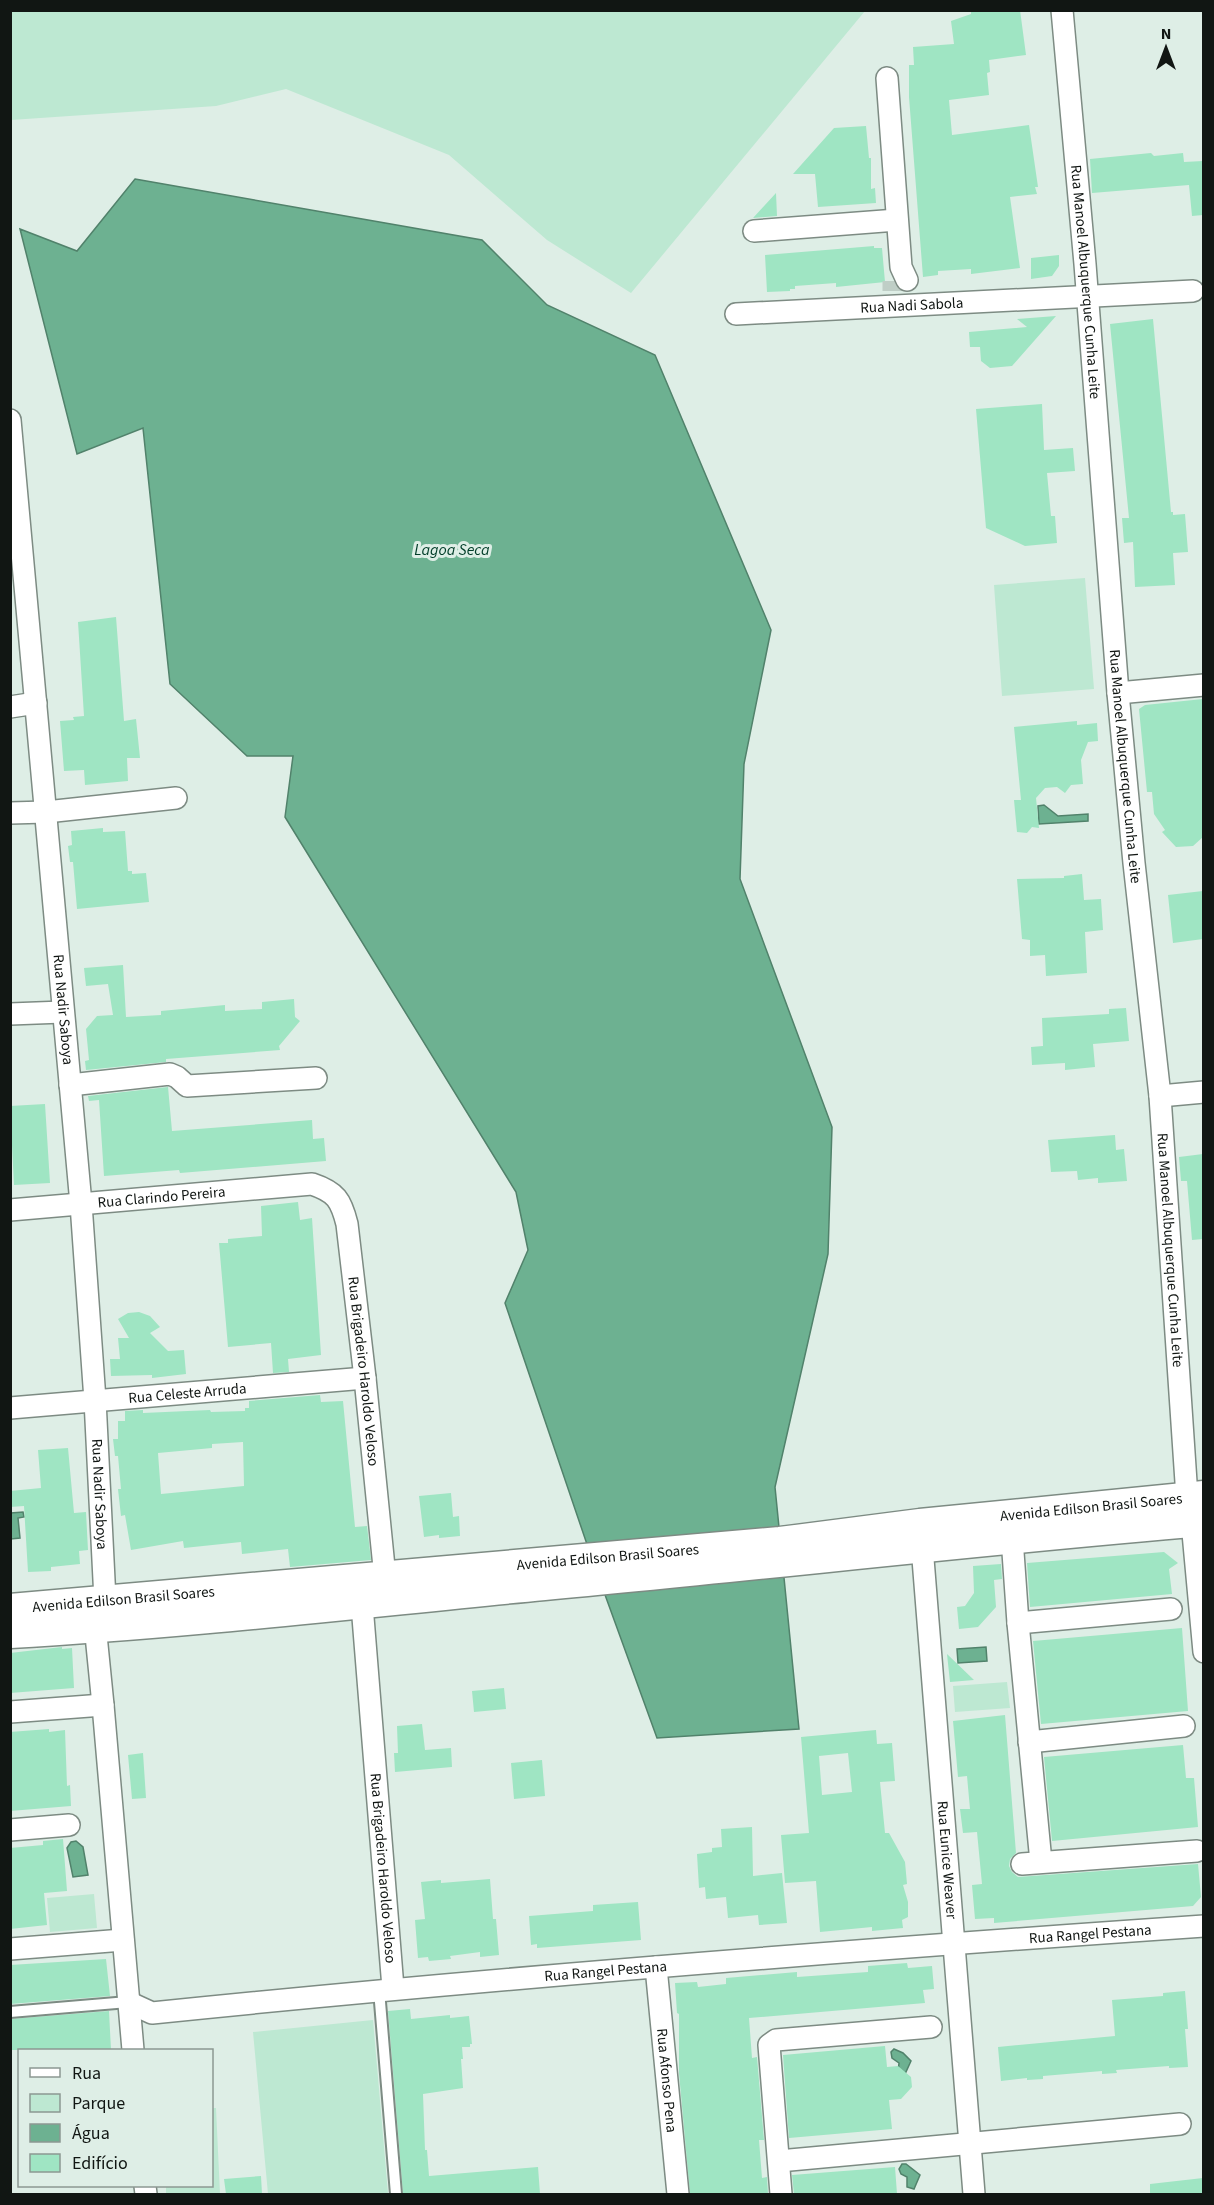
<svg xmlns="http://www.w3.org/2000/svg" width="1214" height="2205" viewBox="0 0 1214 2205" font-family="'Source Sans 3',sans-serif">
<style>
.green{fill:#bde8d2}
.water{fill:#6db191;stroke:#51826b;stroke-width:1.5}
.building{fill:#9fe5c3;fill-rule:evenodd}
.lines{fill:none;stroke-linecap:round;stroke-linejoin:round}
.minor-tunnel{stroke:#bfcec6;stroke-width:21;stroke-dasharray:21 10;stroke-linecap:butt}
.service-casing{stroke:#7d8b83;stroke-width:14}
.minor-casing{stroke:#7d8b83;stroke-width:24}
.secondary-casing{stroke:#7d8b83;stroke-width:33}
.service{stroke:#fff;stroke-width:10}
.minor{stroke:#fff;stroke-width:21}
.secondary{stroke:#fff;stroke-width:30}
.labels{text-anchor:middle;stroke-width:6;stroke-linejoin:round;paint-order:stroke}
.street-label{font-size:15px;fill:#111613;stroke:#deeee6}
.water-label{font-size:16px;font-style:italic;fill:#003d28;stroke:#deeee6}
</style>
<rect width="100%" height="100%" fill="#deeee6"/>
<path class="green" d="M11,10H865V11L631,293L547,240L449,155L286,89L216,106L11,120Z
M1085,578L1094,689L1002,696L994,585Z
M1007,1682L1010,1708L955,1712L953,1686Z
M94,1894L97,1928L50,1932L47,1898Z
M373,2020L388,2193L268,2194L253,2032Z
M212,2108H216L220,2194H166V2186H212Z"/>
<path class="water" d="M135,179L482,240L547,305L655,355L771,630L744,764L740,879L832,1127L828,1254L775,1487L799,1729L657,1738L592,1559L505,1303L528,1250L516,1192L285,817L293,756H247L170,684L143,428L77,454L20,229L77,251Z
M1044,805L1058,816L1088,814V821L1039,824L1038,806Z
M23,1512L24,1517L18,1518L20,1538L11,1539V1513Z
M986,1647L987,1661L958,1663L957,1649Z
M76,1841L83,1847L88,1875L73,1877L67,1848L71,1842Z
M894,2049L903,2053L911,2061L905,2074L898,2072L899,2063L892,2058L891,2052Z
M902,2164H906L920,2175L914,2189L907,2187V2177L901,2174L899,2169Z"/>
<path class="building" d="M971,10H1020L1026,55L989,60L990,72L987,73L989,95L949,100L952,135L1029,125L1038,187H1035L1037,194L1010,197L1020,268L971,274V269L938,271V275L923,277L909,97V65H914L913,47L954,44L951,21L971,14Z
M866,126L869,158H871V189L875,188L876,203L818,207L815,174H793L834,128Z
M1151,153L1154,156L1183,153L1184,162L1203,161V215L1192,216L1189,185L1092,193L1090,159Z
M776,193L777,216L753,218Z
M874,246V248H882L885,282L836,287V283L795,286V289H790V291L767,292L765,255Z
M1059,255V266L1052,276L1031,279V258Z
M1056,316L1012,366L990,368L981,361L980,347H970L969,332L1027,327L1017,319Z
M1153,319L1171,512H1173V515L1185,514L1188,552L1173,553L1175,585L1135,587L1133,542L1124,543L1122,518H1129L1110,324Z
M1042,404L1044,450L1073,448L1075,471L1047,473L1051,516H1055L1057,543L1025,546L986,528L976,409Z
M116,617L124,721L136,719L140,758H127L128,781L85,785L84,770L64,771L60,721L74,720L73,717L84,716L78,622Z
M1203,699V837L1193,846L1176,847L1162,832L1165,830L1154,814L1152,792H1147L1139,709L1145,705Z
M1077,721V725L1097,723L1098,741L1088,742L1081,760L1083,784L1071,785L1065,793L1057,787L1045,788L1036,798L1039,828L1032,827L1027,833L1017,832L1014,800H1021L1014,727Z
M103,828V832L125,831L128,871H132V874L146,873L149,902L77,909L73,862H70L68,846L72,845L71,831Z
M1082,874L1084,900L1101,899L1103,930L1085,932L1087,973L1046,976L1045,955L1030,956V940L1022,939L1017,879L1064,878V876Z
M1203,891V939L1173,943L1168,895Z
M123,965L126,1017L161,1015V1011L225,1005V1011L262,1009V1002L294,999L295,1017L300,1021L279,1046L280,1050L166,1059V1062L86,1070L85,1061L89,1060L86,1029L97,1016L113,1015L108,984L86,986L84,968Z
M1126,1008L1129,1041L1093,1044L1095,1067L1065,1070V1063L1032,1065L1031,1047L1043,1046L1042,1018L1109,1014V1009Z
M168,1087L172,1131L312,1120L313,1139L324,1138L326,1161L180,1173L179,1170L104,1176L99,1100L89,1101L88,1096Z
M45,1104L50,1183L14,1185L10,1106Z
M1115,1135L1116,1150L1124,1149L1127,1181L1098,1183V1178L1078,1180L1077,1171L1051,1172L1048,1140Z
M1203,1154V1239L1192,1240L1187,1181H1181L1179,1157Z
M298,1202L300,1220L312,1218L321,1355L288,1359L289,1372L273,1373L271,1343L228,1347L219,1243H228V1239L262,1236L261,1206Z
M139,1312L150,1316L160,1327L150,1333L168,1351L184,1350L186,1374L152,1378V1375L111,1376L110,1359H120L118,1338H129L118,1319L128,1313Z
M320,1395L321,1402L343,1401L355,1527L367,1526L371,1560L290,1567L288,1549L242,1554L241,1542L184,1548L183,1541L131,1550L125,1515L121,1516L118,1489H121L118,1456H115L113,1439H118V1421H125V1411L143,1410V1413L210,1410L211,1412L245,1411V1408H249V1401ZM243,1442L244,1486L161,1494L158,1453L212,1448V1444Z
M68,1448L74,1513L86,1512L88,1550L79,1551L80,1564L51,1567V1571L28,1572L24,1506L10,1507V1491L41,1488L38,1450Z
M451,1493L453,1517L459,1516L460,1536L439,1538V1535L424,1537L419,1496Z
M1164,1552L1178,1563L1169,1569L1172,1594L1030,1607L1027,1563Z
M1001,1564L1002,1579L994,1580L996,1607L978,1627L959,1629L957,1607L965,1606L974,1593L973,1566Z
M1182,1628L1188,1711L1041,1724L1033,1641Z
M62,1647V1649L72,1648L74,1688L10,1693V1653Z
M947,1654L974,1680L950,1682Z
M504,1688L506,1709L474,1712L472,1691Z
M1005,1715L1016,1853L1010,1859L1009,1866L1012,1872L1018,1877L1198,1864L1201,1897L1193,1906L994,1923V1918L975,1919L972,1885L982,1884L977,1832L963,1833L960,1809H970L967,1776L958,1777L953,1721Z
M422,1724L425,1750L451,1748L452,1767L395,1772L394,1753H398L397,1726Z
M49,1729V1732L65,1730L67,1786L70,1785L71,1806L10,1811V1732Z
M876,1730L877,1744L892,1743L895,1781L880,1782L885,1833H889L905,1862L907,1884L903,1885L908,1902V1917L902,1920L903,1928L872,1931V1927L820,1932L816,1881L785,1883L781,1835L809,1833L801,1737ZM848,1753L852,1792L822,1795L819,1756Z
M1183,1745L1186,1778H1194L1198,1827L1052,1841L1044,1757Z
M143,1753L146,1798L132,1799L128,1755Z
M542,1760L545,1796L514,1799L511,1763Z
M752,1827L753,1876L782,1873L787,1923L759,1925L758,1915L728,1918L726,1897L706,1899L705,1887L699,1888L697,1854L712,1852V1848L722,1847L721,1829Z
M63,1839L67,1891L44,1893L47,1925L10,1929V1848L43,1845V1841Z
M490,1879L493,1919H496L499,1955L480,1957V1952L450,1956L451,1959L429,1961L428,1957L418,1958L415,1920L425,1919L421,1882L441,1880V1883Z
M638,1902L641,1940L537,1948V1944L531,1945L529,1916L593,1911V1905Z
M106,1959L110,1996L10,2004V1965Z
M907,1963L908,1968L932,1966L934,1989L923,1990L925,2003L749,2018L752,2058L757,2057L764,2140H759L762,2178L767,2177L768,2194H690L679,2073V2014L677,2013L675,1983L697,1982L698,1987L726,1984V1978L797,1972V1977L868,1972V1966Z
M1185,1991L1188,2029H1185L1188,2067L1169,2068V2066L1116,2070L1117,2073L1102,2074V2071L1043,2076V2079L1027,2080V2078L1001,2081L998,2047L1115,2036L1112,2000L1163,1996V1993Z
M410,2009L411,2019L450,2015V2018L469,2016L472,2044H470V2047H462L463,2059H461L463,2088L423,2094L425,2150H427L429,2176L538,2167L540,2194H403L388,2011Z
M109,2011L111,2050H10V2019Z
M885,2046L887,2067L898,2066L911,2077L912,2087L901,2099L889,2100L892,2129L789,2138L783,2055Z
M895,2167L897,2194H794L792,2175Z
M261,2176L262,2194H226L224,2179Z
M1203,2178V2194H1150V2184Z"/>
<g class="lines">
<path class="minor-tunnel" d="M893,281V291"/>
<g class="service-casing">
<path id="service" d="M379,1990L396,2194
M10,2012L128,2002"/>
</g>
<g class="minor-casing">
<g id="minor">
<path id="s1" d="M1062,10L1085,264L1118,693L1134,863L1160,1096L1187,1497L1192,1522L1204,1652"/>
<path d="M887,78L901,267L907,280"/>
<path d="M754,231L897,220"/>
<path id="s2" d="M736,314L1193,291"/>
<path id="s3" d="M10,420L81,1204L95,1400L105,1600"/>
<path d="M1118,693L1204,685"/>
<path d="M10,707L36,703"/>
<path d="M10,813L46,812L176,798"/>
<path d="M10,1014L63,1012"/>
<path d="M70,1085L170,1074L177,1077L187,1086L316,1078"/>
<path d="M1160,1096L1204,1092"/>
<path id="s4" d="M10,1210L312,1184C336,1192 341,1200 347,1224L365,1378L385,1577"/>
<path id="s5" d="M10,1408L365,1378"/>
<path id="s6" d="M921,1534L974,2194"/>
<path d="M1012,1538L1018,1623L1041,1862"/>
<path id="s7" d="M362,1605L393,1988"/>
<path d="M94,1615L103,1705L133,2050"/>
<path d="M1018,1623L1171,1609"/>
<path d="M10,1712L103,1705"/>
<path d="M1029,1742L1184,1726"/>
<path d="M10,1830L69,1825"/>
<path d="M1022,1864L1197,1851"/>
<path d="M10,1949L123,1940"/>
<path id="s8" d="M656,1967L678,2194"/>
<path id="s9" d="M128,2002L152,2013C502,1977 853,1950 1204,1926"/>
<path d="M779,2161L1180,2124"/>
<path d="M145,2186L146,2194"/>
<path d="M781,2194L769,2045L776,2040L931,2027"/>
</g>
</g>
<g class="secondary-casing">
<g id="secondary">
<path id="s10" d="M10,1609L780,1542L920,1524L1204,1496"/>
<path d="M10,1633C189,1623 366,1602 544,1585C764,1565 983,1539 1204,1521"/>
</g>
</g>
<use href="#service" class="service"/>
<use href="#minor" class="minor"/>
<use href="#secondary" class="secondary"/>
</g>
<g class="labels">
<g class="street-label">
<text dy="5" stroke="none"><textPath href="#s1" startOffset="273">Rua Manoel Albuquerque Cunha Leite</textPath></text>
<text dy="5" stroke="none"><textPath href="#s2" startOffset="176">Rua Nadi Sabola</textPath></text>
<text dy="5" stroke="none"><textPath href="#s1" startOffset="759">Rua Manoel Albuquerque Cunha Leite</textPath></text>
<text dy="5" stroke="none"><textPath href="#s3" startOffset="592">Rua Nadir Saboya</textPath></text>
<text dy="5" stroke="none"><textPath href="#s4" startOffset="152">Rua Clarindo Pereira</textPath></text>
<text dy="5" stroke="none"><textPath href="#s1" startOffset="1245">Rua Manoel Albuquerque Cunha Leite</textPath></text>
<text dy="5" stroke="none"><textPath href="#s4" startOffset="508">Rua Brigadeiro Haroldo Veloso</textPath></text>
<text dy="5" stroke="none"><textPath href="#s5" startOffset="178">Rua Celeste Arruda</textPath></text>
<text dy="5" stroke="none"><textPath href="#s3" startOffset="1078">Rua Nadir Saboya</textPath></text>
<text dy="5" stroke="none"><textPath href="#s10" startOffset="1086">Avenida Edilson Brasil Soares</textPath></text>
<text dy="5" stroke="none"><textPath href="#s10" startOffset="600">Avenida Edilson Brasil Soares</textPath></text>
<text dy="5" stroke="none"><textPath href="#s10" startOffset="114">Avenida Edilson Brasil Soares</textPath></text>
<text dy="5" stroke="none"><textPath href="#s6" startOffset="327">Rua Eunice Weaver</textPath></text>
<text dy="5" stroke="none"><textPath href="#s7" startOffset="264">Rua Brigadeiro Haroldo Veloso</textPath></text>
<text dy="5" stroke="none"><textPath href="#s9" startOffset="968">Rua Rangel Pestana</textPath></text>
<text dy="5" stroke="none"><textPath href="#s9" startOffset="482">Rua Rangel Pestana</textPath></text>
<text dy="5" stroke="none"><textPath href="#s8" startOffset="114">Rua Afonso Pena</textPath></text>
</g>
<g class="water-label">
<text x="452" y="555">Lagoa Seca</text>
</g>
</g>
<rect width="1214" height="2205" fill="none" stroke="#111613" stroke-width="24"/>
<rect x="18" y="2049" width="195" height="138" fill="#deeee6" stroke="#8c9892" stroke-width="1.5"/>
<rect x="30" y="2068" width="30" height="9" fill="#ffffff" stroke="#8c9892" stroke-width="1.5"/>
<text x="72" y="2079" font-size="18" fill="#111613">Rua</text>
<rect x="30" y="2094" width="30" height="18" fill="#bde8d2" stroke="#8c9892" stroke-width="1.5"/>
<text x="72" y="2109" font-size="18" fill="#111613">Parque</text>
<rect x="30" y="2124" width="30" height="18" fill="#6db191" stroke="#8c9892" stroke-width="1.5"/>
<text x="72" y="2139" font-size="18" fill="#111613">Água</text>
<rect x="30" y="2154" width="30" height="18" fill="#9fe5c3" stroke="#8c9892" stroke-width="1.5"/>
<text x="72" y="2169" font-size="18" fill="#111613">Edifício</text>
<g transform="translate(1166 48)" stroke="#deeee6" stroke-width="4.5" paint-order="stroke">
<path d="M0-4.5L10 22L0 15L-10 22Z" fill="#111613"/>
<text y="-9" font-size="16" font-weight="bold" text-anchor="middle" fill="#111613">N</text>
</g>
</svg>
